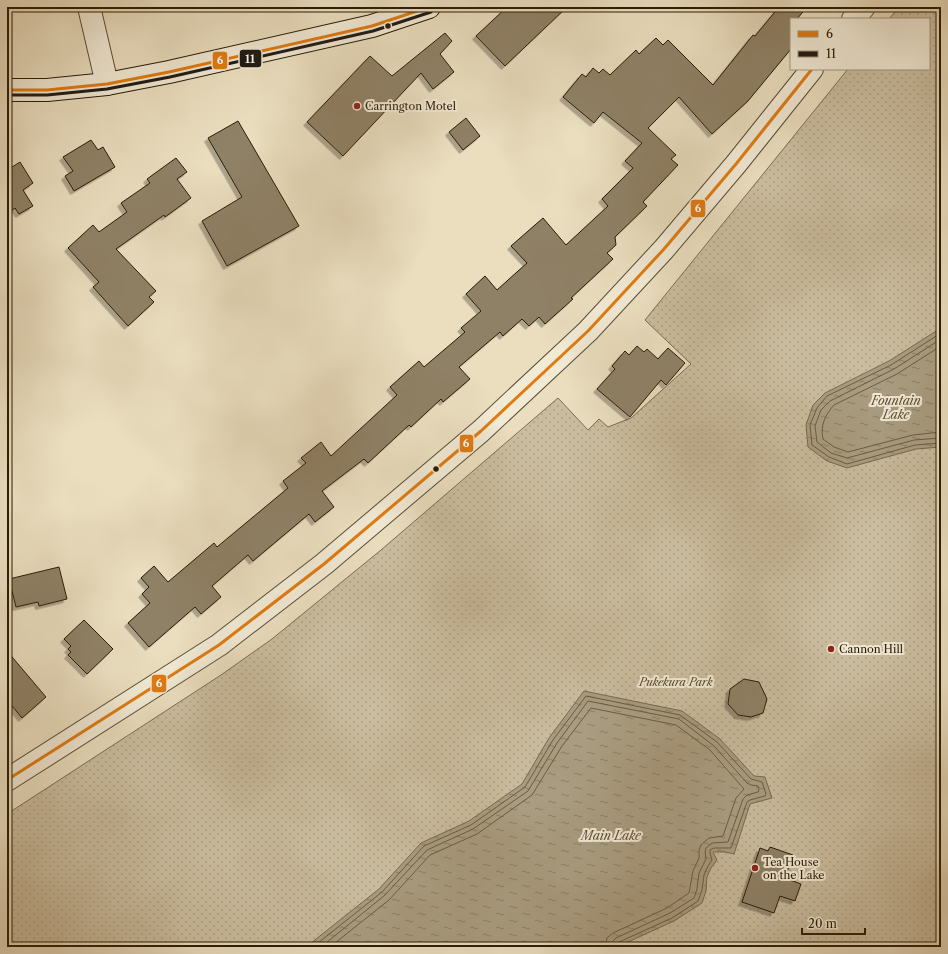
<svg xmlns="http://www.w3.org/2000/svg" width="948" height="954" viewBox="0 0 948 954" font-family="'Libre Caslon Text',serif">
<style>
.park{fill:url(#park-dots);stroke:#7b6c52}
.water{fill:url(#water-ripples);stroke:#77694f}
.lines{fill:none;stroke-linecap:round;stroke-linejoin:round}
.shore{stroke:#6a5c42;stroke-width:1}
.building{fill:#8f8166;stroke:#2c1c05;filter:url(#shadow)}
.minor-casing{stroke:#5c4c34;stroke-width:24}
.tertiary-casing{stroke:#5c4c34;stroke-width:24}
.secondary-casing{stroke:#2c1c05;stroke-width:24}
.minor{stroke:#f1ead5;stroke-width:22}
.tertiary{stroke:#f1ead5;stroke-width:22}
.secondary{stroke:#f1ead5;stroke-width:22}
.bus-1-casing{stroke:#f1ead5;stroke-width:6}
.bus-2-casing{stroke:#f1ead5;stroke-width:6}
.bus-1{stroke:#df7b12;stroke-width:3}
.bus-2{stroke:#1e1a16;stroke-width:3}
.bus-dot{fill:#2c1c05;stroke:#f1ead5;stroke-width:1.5}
.poi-dot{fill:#8f2418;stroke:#f1ead5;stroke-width:1.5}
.labels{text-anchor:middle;stroke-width:4;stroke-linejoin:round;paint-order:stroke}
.poi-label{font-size:11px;fill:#2c1c05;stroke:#f1ead5;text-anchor:start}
.park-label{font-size:11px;font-style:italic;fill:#5b4c33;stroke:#f1ead5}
.water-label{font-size:12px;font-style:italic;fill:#5e4f36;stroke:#f1ead5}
.line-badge{stroke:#f1ead5;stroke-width:1.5}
.badge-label{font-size:11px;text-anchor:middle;font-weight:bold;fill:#fff}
</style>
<defs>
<pattern id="park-dots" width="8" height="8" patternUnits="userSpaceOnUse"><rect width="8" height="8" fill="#cabd9f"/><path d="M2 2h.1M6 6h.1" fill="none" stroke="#aea287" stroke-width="1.8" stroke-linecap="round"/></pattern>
<pattern id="water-ripples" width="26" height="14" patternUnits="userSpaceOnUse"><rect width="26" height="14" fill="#a99c80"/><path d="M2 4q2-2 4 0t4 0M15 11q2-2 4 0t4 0" fill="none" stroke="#8a7e67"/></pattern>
<filter id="shadow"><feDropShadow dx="-3.5" dy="3.5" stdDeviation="0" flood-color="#0004"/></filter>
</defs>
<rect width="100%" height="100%" fill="#eadebf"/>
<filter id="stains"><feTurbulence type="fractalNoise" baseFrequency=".005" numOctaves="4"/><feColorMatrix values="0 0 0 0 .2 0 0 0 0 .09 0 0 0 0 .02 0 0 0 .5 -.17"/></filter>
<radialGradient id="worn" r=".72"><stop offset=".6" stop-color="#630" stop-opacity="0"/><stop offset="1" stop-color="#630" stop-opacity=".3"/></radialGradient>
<path class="park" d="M899,7H941V947H7V814L221,675L272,639L381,550L558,398L588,430L599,419L608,427L631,418L691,364L645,320L848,69H929V19H889Z"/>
<path class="water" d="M941,328V447L916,449L847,468L827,461L808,447L806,425L813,405L825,393L889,361Z
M584,691L682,711L720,739L754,776L765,777L772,798L750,804L734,854L725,852H713L717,860L711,868L707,877L706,891L702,903L674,921L617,947H306L379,889L421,843L469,821L522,784L549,738Z"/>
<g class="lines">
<path class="shore" d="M941,333L891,365L827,396L817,408L810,425L812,445L829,457L847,464L915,445L941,443
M941,339L894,369L830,401L821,410L815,426L817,442L831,453L847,458L914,440L941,438
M941,346L897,374L834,405C825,415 820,426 823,439L834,447L848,452L913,435L941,432
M313,947L382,892L424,846L471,825L525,787L553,740L586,696L680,715L717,742L751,779L762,782L766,794L765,796L750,800L747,802L731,848H714L710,850V853L712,860L708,866L704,875L702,890L698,901L672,918L619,942L617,944L616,947
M321,947L385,895L427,850L473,829L528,791L557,743L588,701L679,719L714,746L747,783L751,785L758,786L759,790L758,792L747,795L743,799L728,842L712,843L706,848L705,852L706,859L699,873L697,889L694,898L670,913L616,938L612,942L611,947
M330,947L389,900L430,855L477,834L532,795L562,746L591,708L676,725L710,750L744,789L736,798L723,836L709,838L701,845L699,850V858L693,871L689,893L667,908L613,933L607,938L605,947"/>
</g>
<path class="building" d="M507,7H567L505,66L476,36Z
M779,7H807L797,19H791V49L748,101L712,134L679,97L648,128L676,155L671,159L678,165L643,202L647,206L615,237L616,245L607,253L613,259L571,298L573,299L545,324L539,317L529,326L522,319L503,336L500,332L459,367L470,379L443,402L441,399L411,427L409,425L368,463L364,459L322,491L334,507L315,522L309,514L253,561L248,555L212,586L221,597L201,614L195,607L149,647L128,623L150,603L142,594L149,587L141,578L154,566L168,582L214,543L217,547L288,488L283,481L306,463L301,458L321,442L331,456L397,395L390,387L419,361L424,367L465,332L461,328L481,311L466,294L485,276L497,290L527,263L511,246L543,218L566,245L608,206L602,199L633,168L625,161L642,143L603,112L594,123L563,97L582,74L586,77L593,68L599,73L603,69L610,75L636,50L639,54L656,38L663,45L668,40L713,85L753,35L755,36Z
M445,33L452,41L440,54L454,72L433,89L421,73L343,156L307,122L370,56L392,76Z
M466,118L480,136L463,150L449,132Z
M238,121L299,226L227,266L202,221L242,197L208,138Z
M91,140L98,150L103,147L115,167L74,191L65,176L73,171L63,157Z
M176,158L187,172L177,179L191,198L165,217L164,215L116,249L156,291L149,297L154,302L128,326L93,287L99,282L68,248L93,225L99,232L127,212L121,203L150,183L147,179Z
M20,162L33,183L23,190L33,206L19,214L15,208L7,214V166L9,169Z
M637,346L644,352L647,349L658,359L668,348L685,363L666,385L661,380L630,417L597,389L615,369L612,366L625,351L629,355Z
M59,567L67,599L39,606L38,602L16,607L9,579Z
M84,620L113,649L87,674L68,655L71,652L68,649L71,646L64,639Z
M7,651L46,697L22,718L7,700Z
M744,679L759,682L767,699L763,713L751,717L738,715L728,704L730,689Z
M770,847L793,855L785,878L801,884L795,901L780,896L774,913L742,902L760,848L768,851Z"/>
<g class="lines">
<g class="minor-casing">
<path id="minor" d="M89,7L107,84"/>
</g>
<g class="tertiary-casing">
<path id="tertiary" d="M853,19L864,7
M7,780L219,645L324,564L481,431L588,331L664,249L736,164L812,69"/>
</g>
<g class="secondary-casing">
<path id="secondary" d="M7,90H47L107,84L169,72L372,26L429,7"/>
</g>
<use href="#minor" class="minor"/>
<use href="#tertiary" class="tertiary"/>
<use href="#secondary" class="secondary"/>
<g class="bus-1-casing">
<path id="bus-1" d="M7,90H47L107,84L169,72L372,26L429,7
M7,780L219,645L324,564L481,431L588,331L664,249L736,164L812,69"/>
</g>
<g class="bus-2-casing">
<path id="bus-2" d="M7,95H47L107,89L170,77L373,31L431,12"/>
</g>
<use href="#bus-1" class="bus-1"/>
<use href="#bus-2" class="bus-2"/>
</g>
<g class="bus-dot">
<circle cx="388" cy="26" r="3.5"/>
<circle cx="436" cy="469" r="3.5"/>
</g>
<g class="poi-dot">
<circle cx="357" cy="106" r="4"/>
<circle cx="831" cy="649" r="4"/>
<circle cx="755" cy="868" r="4"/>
</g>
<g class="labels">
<g class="poi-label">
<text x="365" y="110">Carrington Motel</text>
<text x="839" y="653">Cannon Hill</text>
<text x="763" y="866">Tea House<tspan x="763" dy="13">on the Lake</tspan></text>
</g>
<g class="park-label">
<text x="676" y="686">Pukekura Park</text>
</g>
<g class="water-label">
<text x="896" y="405">Fountain<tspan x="896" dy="14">Lake</tspan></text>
<text x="611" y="840">Main Lake</text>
</g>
</g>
<g class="line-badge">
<rect x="239" y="49" width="23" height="19" rx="4" fill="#1e1a16"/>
<rect x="212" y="51" width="16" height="19" rx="4" fill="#df7b12"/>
<rect x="690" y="199" width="16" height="19" rx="4" fill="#df7b12"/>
<rect x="459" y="434" width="15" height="19" rx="4" fill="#df7b12"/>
<rect x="151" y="674" width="16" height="19" rx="4" fill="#df7b12"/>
</g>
<g class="badge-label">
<text x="250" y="63">11</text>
<text x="220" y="64">6</text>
<text x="698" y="212">6</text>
<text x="466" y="447">6</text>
<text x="159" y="687">6</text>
</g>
<rect width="948" height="954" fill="none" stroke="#eadebf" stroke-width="24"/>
<rect x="8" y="8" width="932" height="938" fill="none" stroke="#2c1c05" stroke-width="2"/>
<rect x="12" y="12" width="924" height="930" fill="none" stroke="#2c1c05"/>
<rect x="790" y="18" width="140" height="52" fill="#f1ead5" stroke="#a29882"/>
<rect x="798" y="31" width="20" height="6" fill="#df7b12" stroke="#a29882"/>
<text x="826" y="38" font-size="12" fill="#2c1c05">6</text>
<rect x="798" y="51" width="20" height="6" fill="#1e1a16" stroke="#a29882"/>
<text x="826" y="58" font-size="12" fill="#2c1c05">11</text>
<path d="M802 928v6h63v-6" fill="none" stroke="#2c1c05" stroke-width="2"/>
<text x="808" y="928" font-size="12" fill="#2c1c05" stroke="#f1ead5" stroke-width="3" paint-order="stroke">20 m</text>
<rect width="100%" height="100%" filter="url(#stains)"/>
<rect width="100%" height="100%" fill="url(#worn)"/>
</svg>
